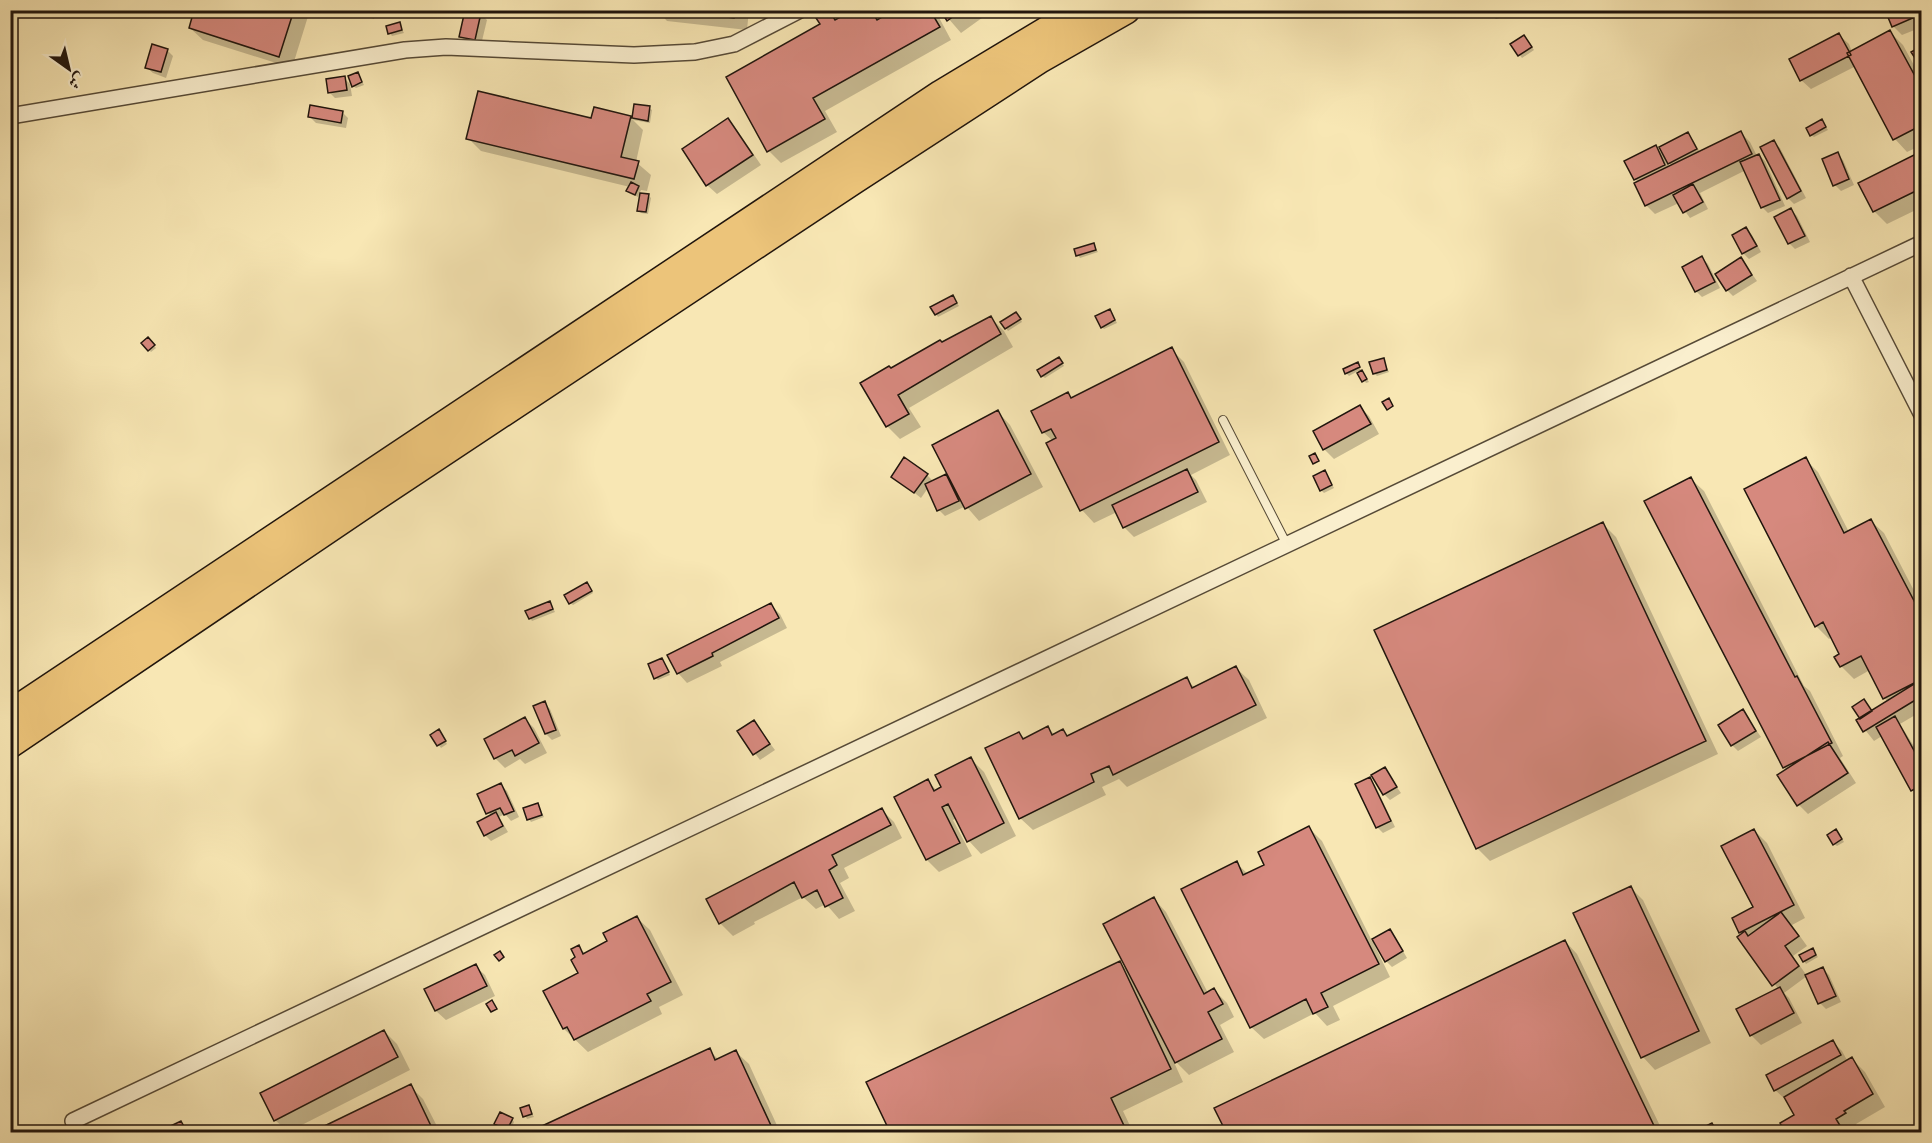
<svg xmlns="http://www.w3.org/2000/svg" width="1932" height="1143" viewBox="0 0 1932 1143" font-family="'Old Standard TT',Amiri,serif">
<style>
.shadow{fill:#0003;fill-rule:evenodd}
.building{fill:#d6897e;stroke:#20150d;stroke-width:1.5}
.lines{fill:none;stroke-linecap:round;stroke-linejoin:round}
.lane-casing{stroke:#564a37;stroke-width:10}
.street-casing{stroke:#564a37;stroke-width:18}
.highway-casing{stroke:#20150d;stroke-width:30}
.lane{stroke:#faefce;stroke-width:8}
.street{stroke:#faefce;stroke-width:15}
.highway{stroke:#ecc47a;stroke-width:27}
</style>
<rect width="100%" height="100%" fill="#f8e7b4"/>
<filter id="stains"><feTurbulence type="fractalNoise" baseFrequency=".00333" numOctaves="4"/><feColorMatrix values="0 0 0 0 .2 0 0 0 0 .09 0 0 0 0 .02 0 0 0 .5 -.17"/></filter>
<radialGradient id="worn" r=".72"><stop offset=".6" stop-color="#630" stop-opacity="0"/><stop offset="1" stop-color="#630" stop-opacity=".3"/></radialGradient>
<path class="shadow" d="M196,10H310L292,68L203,40L190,28Z
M364,10H376L374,19L366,16L363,14Z
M657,10H749L747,30L667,21Z
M858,10H872L881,19L897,10H935L951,40L825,111L837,132L781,163L769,151L822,25L829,12L837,20Z
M941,10H993L961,33Z
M1487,10H1520V12L1496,19Z
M1524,10H1557V12L1530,17Z
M1922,10V27L1902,35L1893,26Z
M481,14L487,20L481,45L467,42L460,36Z
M399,24L404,33L392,36L390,33Z
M1890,32L1903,45L1922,80V145L1907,152L1895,139L1856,66L1811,89L1801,80L1839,35L1849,44L1852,52Z
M1526,39L1534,50L1522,58L1512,45Z
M167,50L173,56L166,78L153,73L146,67Z
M358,74L364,85L356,88L353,86Z
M344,78L350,84L352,96L335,98L329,92Z
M635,105L649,108L652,110L650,123L633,120L643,130L636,162L651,175L647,191L641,190L638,197L631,193L630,187L481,151L468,138L592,120L595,109L631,117L633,120Z
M342,112L348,118L346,128L316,123L310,117Z
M728,120L737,130L761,165L717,194L707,185Z
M1822,121L1828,130L1814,137L1811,135Z
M1741,133L1750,142L1757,156L1759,155L1765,161L1785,206L1768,213L1762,207L1746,170L1700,193L1708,209L1690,218L1679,203L1655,214L1646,205L1638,182L1635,179L1656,147L1665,157L1687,134L1693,140L1700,152ZM1665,158L1672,166L1669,167Z
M1774,142L1780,148L1806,198L1794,204L1788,198Z
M1922,153V207L1887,224L1874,211Z
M1837,154L1843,160L1854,185L1841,191L1835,185Z
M648,195L651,198L648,214L641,213L638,210Z
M1791,210L1797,216L1810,242L1795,249L1789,243Z
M1746,229L1752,235L1761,252L1749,259L1743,253Z
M1093,244L1098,252L1080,258L1078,255Z
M1702,258L1708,264L1720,288L1702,297L1696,291Z
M1741,259L1757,281L1733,296L1727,290Z
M953,297L959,306L938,317L936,314Z
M1112,313L1117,323L1104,329L1102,327Z
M1019,316L1022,322L1008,331L1002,322Z
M991,318L1004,331L1013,347L909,408L921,427L900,439L887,426L891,370Z
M148,339L156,348L151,352L143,343Z
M1171,349L1184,362L1230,455L1191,475L1196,480L1207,502L1134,537L1124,527L1117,512L1094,523L1082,510L1053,441L1043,432L1068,394L1073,399Z
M1383,359L1389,372L1377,376L1374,373Z
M1061,361L1064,366L1045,378L1042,376Z
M1357,364L1369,382L1366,383L1358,371L1349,376L1346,373Z
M1360,407L1369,416L1379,434L1334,459L1324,449Z
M998,412L1010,425L1043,487L979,521L966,506L945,516L939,510L928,488L921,498L893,476L927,475L934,482L946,476L952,482Z
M1805,459L1818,472L1849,532L1871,521L1884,533L1922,606V711L1900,724L1922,759V799L1912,790L1882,736L1874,741L1858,721L1889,702L1884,698L1870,670L1854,679L1841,666L1842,655L1832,637L1829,639L1816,626Z
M1325,472L1334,488L1324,493L1321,490Z
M1691,479L1704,491L1804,686L1810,691L1843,756L1840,758L1856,783L1808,814L1799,805L1787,771L1784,767Z
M1603,524L1616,537L1718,754L1490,861L1477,848Z
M589,587L593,593L573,605L570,603Z
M550,603L555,612L532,621L530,618Z
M771,605L780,614L787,628L720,662L722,666L687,683L678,673Z
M662,659L670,675L658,680L656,678Z
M1236,668L1249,680L1267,718L1127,787L1119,779L1102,787L1106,795L1033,830L1020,818L1019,733L1025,739L1048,728L1055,735L1063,731L1069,737L1186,679L1195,688Z
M544,703L550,709L561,736L552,740L546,734Z
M1743,711L1761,737L1738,751L1732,745Z
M525,719L534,728L547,753L525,764L520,759L505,768L495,758L486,739Z
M754,722L775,750L760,760L739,732Z
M441,734L447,744L441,748L432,735Z
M971,759L984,772L1016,836L981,854L969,841L957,818L953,820L972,856L939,872L927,860L928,781L937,791Z
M1384,769L1401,793L1390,800L1384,794Z
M1369,779L1375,785L1395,827L1383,833L1377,827Z
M501,785L507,791L519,817L511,821L505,814L499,817L508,832L491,841L485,835L491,816L479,795Z
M538,804L544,817L531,822L529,819Z
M882,810L894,822L902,838L844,868L849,878L840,883L855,911L839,919L826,904L816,909L803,897L754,922L755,924L733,936L720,923Z
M1309,828L1322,841L1372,941L1389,931L1395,937L1407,958L1392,967L1386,961L1376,943L1374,944L1390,977L1333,1006L1340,1020L1327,1026L1315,1013L1264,1039L1251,1027L1236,863L1248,874L1266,865Z
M1754,830L1767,843L1805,918L1792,925L1807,946L1793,956L1807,976L1823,969L1829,975L1841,1002L1826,1009L1820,1003L1807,976L1784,993L1789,998L1802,1023L1761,1045L1751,1035L1778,989L1741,932L1755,908Z
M1839,834L1844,842L1837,846L1834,844Z
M1630,887L1643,900L1711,1043L1655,1070L1643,1057Z
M1154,899L1166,912L1208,993L1214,990L1227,1003L1234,1017L1220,1025L1234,1052L1189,1075L1172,1058L1183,1082L1123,1111L1133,1132H891L868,1082L1120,963L1129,972Z
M637,918L650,930L683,995L659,1007L662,1014L588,1052L564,1029L545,992L580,974L577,958L578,947L586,954L609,942Z
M1565,941L1577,954L1663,1132H1227L1216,1108Z
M1812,949L1818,957L1806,964L1804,961Z
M475,966L485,975L495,996L446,1020L436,1011L426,989Z
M384,1031L397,1044L410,1070L288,1132L275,1120Z
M1833,1042L1842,1051L1848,1062L1852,1059L1865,1072L1885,1107L1856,1124L1857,1126L1848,1132H1787L1782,1124L1796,1115L1787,1098L1785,1099L1775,1090Z
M709,1050L719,1060L736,1052L749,1064L780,1132H533Z
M410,1086L423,1099L440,1132H316Z
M528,1107L534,1117L527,1119L522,1109Z
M512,1119L514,1122L510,1131L498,1126Z
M180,1123L188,1132H161Z"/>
<path class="building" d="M194,10H294L279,57L189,28Z
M363,10H373L371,17L362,14Z
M465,10L481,13L475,40L459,37Z
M669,10H735L734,18Z
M829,10L835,20L851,11L852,13L857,10H871L877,20L894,10H930L940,27L813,98L825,119L767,152L726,77L820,24L816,18Z
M940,10H962L947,21Z
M1885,10H1922V14L1892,27Z
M400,22L402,30L388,34L386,26Z
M1890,30L1922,89V125L1893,140L1847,53Z
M1839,33L1851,55L1800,81L1789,59Z
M1524,35L1532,47L1518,56L1510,44Z
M152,44L168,49L161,72L145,68Z
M1922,46V69L1911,52Z
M358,72L362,82L352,87L348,76Z
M345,76L347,90L328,93L326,79Z
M478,91L591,118L594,107L631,116L621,157L639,161L634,179L466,139Z
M634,104L650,106L648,121L632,118Z
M310,105L343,111L341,123L308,117Z
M728,118L753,155L706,186L682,149Z
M1822,119L1826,127L1810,136L1806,128Z
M1741,131L1752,154L1645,206L1634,183Z
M1688,132L1697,149L1668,164L1659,147Z
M1774,140L1801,191L1787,199L1760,147Z
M1656,145L1665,165L1634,180L1624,161Z
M1922,151V188L1873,212L1858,183Z
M1838,152L1849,179L1833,186L1822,159Z
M1759,154L1780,200L1761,208L1740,162Z
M631,182L639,186L635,195L626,191Z
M1693,184L1703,202L1683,213L1673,195Z
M640,193L649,194L646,212L637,211Z
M1791,208L1805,236L1788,244L1774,217Z
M1746,227L1757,246L1742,254L1732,235Z
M1094,243L1096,250L1076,256L1074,249Z
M1702,256L1715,282L1695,292L1682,267Z
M1741,257L1752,275L1726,291L1715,274Z
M953,295L957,303L935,315L930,307Z
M1110,309L1115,320L1101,328L1095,316Z
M1016,312L1021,319L1005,329L1000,322Z
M991,316L1001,334L898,395L909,414L886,427L860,383L889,366L891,368L940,340L942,342Z
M1922,335V349L1915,340Z
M148,337L155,345L148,351L141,343Z
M1172,347L1219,442L1080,511L1046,443L1056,438L1051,429L1042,433L1031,411L1068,392L1071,398Z
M1059,357L1063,363L1041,377L1037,370Z
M1384,358L1387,370L1373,374L1369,362Z
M1358,362L1360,367L1345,374L1343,369Z
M1362,370L1367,379L1362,382L1357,373Z
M1389,398L1393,406L1387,410L1382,402Z
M1360,405L1371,424L1323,450L1313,431Z
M998,410L1031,474L965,509L932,445Z
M1315,453L1319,461L1313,464L1309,456Z
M904,457L928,474L914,493L891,477Z
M1806,457L1844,533L1871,519L1922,616V679L1883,699L1861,656L1840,667L1834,657L1839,654L1823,622L1815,627L1744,489Z
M1187,469L1198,492L1123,528L1112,505Z
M1325,470L1332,485L1320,491L1313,476Z
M946,474L959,501L937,511L925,484Z
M1691,477L1795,677L1797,676L1832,743L1783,768L1644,501Z
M1603,522L1706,741L1476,849L1374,630Z
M587,582L592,591L569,604L564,595Z
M550,601L553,609L529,619L525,611Z
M771,603L779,618L712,653L713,656L677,674L667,655Z
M662,658L669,672L654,679L648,664Z
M1236,666L1256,705L1113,775L1109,766L1091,774L1094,782L1019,819L985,748L1019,732L1023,739L1048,726L1052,735L1063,729L1067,736L1187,677L1192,688Z
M1922,679V696L1863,732L1856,720Z
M1864,699L1872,711L1860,719L1852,707Z
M545,701L556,730L545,734L533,706Z
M1743,709L1756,731L1731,746L1718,725Z
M1895,716L1922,765V785L1911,791L1876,727Z
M525,717L539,743L515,756L512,750L494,759L484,739Z
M754,720L770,744L753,755L737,731Z
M439,729L446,741L437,746L430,735Z
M1828,742L1848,773L1797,806L1777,775Z
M971,757L1004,823L967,842L948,804L942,807L960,843L926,860L894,797L928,779L934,791L941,787L935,775Z
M1385,767L1397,787L1383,795L1371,775Z
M1370,777L1391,821L1376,828L1355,784Z
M501,783L514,811L504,815L500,808L486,814L477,794Z
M538,803L542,815L527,820L523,808Z
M882,808L891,825L832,855L837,865L829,870L843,898L825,907L817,890L802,898L794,882L719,924L706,899Z
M496,812L503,826L484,836L477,822Z
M1309,826L1379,964L1321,993L1328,1007L1313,1014L1306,999L1250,1028L1181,889L1237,861L1243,875L1264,865L1258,852Z
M1754,829L1794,905L1739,933L1732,918L1753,907L1721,846Z
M1836,829L1842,839L1833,845L1827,835Z
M1631,886L1699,1031L1641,1058L1573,913Z
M1154,897L1204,994L1214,988L1223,1004L1208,1012L1222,1039L1175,1063L1103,924Z
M1781,912L1799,936L1785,946L1799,966L1772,986L1737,937L1745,931L1748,936Z
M637,916L671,982L647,994L651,1001L574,1040L567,1027L563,1029L543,991L578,973L571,960L575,957L571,949L579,945L583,954L607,941L603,933Z
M1390,929L1403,951L1385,962L1372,939Z
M1565,940L1657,1132H1226L1214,1108Z
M1813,948L1816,955L1803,962L1799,955Z
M500,951L504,957L499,961L494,955Z
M1120,961L1171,1069L1111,1098L1127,1132H890L866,1082Z
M476,964L487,986L435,1011L424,989Z
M1823,967L1836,996L1818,1004L1805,975Z
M1780,987L1794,1013L1750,1036L1736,1009Z
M492,1000L497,1009L491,1012L486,1004Z
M384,1030L398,1057L274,1121L260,1093Z
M1833,1040L1841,1055L1774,1091L1766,1075Z
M710,1048L715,1060L736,1050L774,1132H529Z
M1852,1057L1873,1094L1844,1111L1846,1113L1836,1119L1844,1132H1785L1780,1123L1794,1115L1784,1097Z
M411,1084L431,1126L418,1132H312Z
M529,1105L532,1114L523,1117L520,1108Z
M500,1112L513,1118L507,1130L494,1124Z
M181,1121L187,1132H158Z
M1712,1123L1717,1132H1694Z"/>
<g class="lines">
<g class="lane-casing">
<path id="lane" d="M1223,420L1287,545"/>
</g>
<g class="street-casing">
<path id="street" d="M10,116L405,50L446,47L634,55L695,52L734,44L800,10
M1851,276L1922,415
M73,1121L1922,243"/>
</g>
<g class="highway-casing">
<path id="highway" d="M10,714L941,94L1081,10
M10,744L380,494L854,180L1040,59L1126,10"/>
</g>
<use href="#lane" class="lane"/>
<use href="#street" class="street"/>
<use href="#highway" class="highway"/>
</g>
<rect width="1932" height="1143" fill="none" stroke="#f8e7b4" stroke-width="36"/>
<rect x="12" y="12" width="1908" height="1119" fill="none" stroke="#20150d" stroke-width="3"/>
<rect x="18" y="18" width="1896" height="1107" fill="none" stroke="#20150d" stroke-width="1.5"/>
<g transform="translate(69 69) rotate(146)" stroke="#faefce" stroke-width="4.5" paint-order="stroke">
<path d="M0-4.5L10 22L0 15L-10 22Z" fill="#20150d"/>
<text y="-9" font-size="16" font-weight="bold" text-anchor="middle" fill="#20150d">ش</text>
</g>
<rect width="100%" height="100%" filter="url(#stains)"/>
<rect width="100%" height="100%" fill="url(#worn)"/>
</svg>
